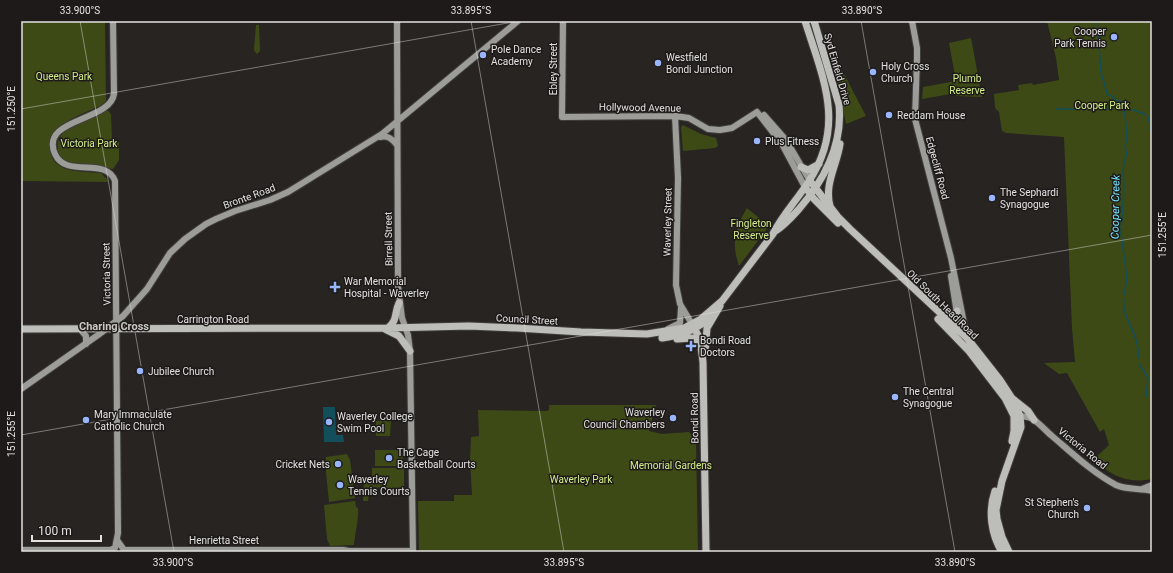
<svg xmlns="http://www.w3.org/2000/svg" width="1173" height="573" viewBox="0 0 1173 573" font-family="Roboto,sans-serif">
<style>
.green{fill:#3e4a16}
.water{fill:#124f5b}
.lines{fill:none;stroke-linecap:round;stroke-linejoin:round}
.stream{stroke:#124f5b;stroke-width:1.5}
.secondary-casing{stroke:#413f3d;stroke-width:8}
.primary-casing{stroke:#413f3d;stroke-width:9}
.secondary{stroke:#9c9c99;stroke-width:6}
.primary{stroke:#bdbdba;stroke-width:7}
.ticks{fill:none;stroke:#e4e2e1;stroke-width:1;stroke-opacity:0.45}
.poi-dot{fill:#99b5fd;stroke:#1d1a19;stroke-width:1.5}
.labels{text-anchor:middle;stroke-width:3;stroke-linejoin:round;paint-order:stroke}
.poi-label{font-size:10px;fill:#e4e2e1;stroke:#1d1a19;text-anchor:start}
.street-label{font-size:10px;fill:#e4e2e1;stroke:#1d1a19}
.park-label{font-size:10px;fill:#d4ef87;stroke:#1d1a19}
.water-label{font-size:11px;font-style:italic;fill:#77e5fe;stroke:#1d1a19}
.neighbourhood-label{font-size:11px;font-weight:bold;fill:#cbc7c4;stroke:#1d1a19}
.neatline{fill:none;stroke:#e4e2e1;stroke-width:1.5}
.ticks-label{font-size:10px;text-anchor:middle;fill:#e4e2e1}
</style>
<rect width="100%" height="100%" fill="#272422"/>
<path class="green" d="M21,21H105L106,101L102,105C87,112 71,117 58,128C52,132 50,139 50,147C50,174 81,171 101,173L107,179L108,182L21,181Z
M1047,21H1152V479C1126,484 1113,476 1093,460L1109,445L1104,429L1100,432L1067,373L1059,374L1044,363L1075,362L1072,328L1064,137L1006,133L1002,131L999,112L995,108L994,94L1019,90L1018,85L1032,83L1033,85L1059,80L1056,58Z
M256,25H259L260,51L257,54L255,52L254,49Z
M971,38L982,97L956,96V93L922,99L923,87L956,81L949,43Z
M842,70L866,116L846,124L840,93L835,75Z
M106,111H109L111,115L112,141L119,142V160L113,169L77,165L64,162C41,131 84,121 106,111Z
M683,125L701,134L716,138L718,146L715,148L683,151L681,127Z
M747,208L769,226L739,266C731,243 735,228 747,208Z
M549,405H656L649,431L662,434L689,432L696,442L698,552H419L418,501H454V495H472L470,460L471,437L479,436L478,410L547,411L549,410Z
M376,421H391L390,436H376Z
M375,450H398V453H403V463H398V466H375Z
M347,454L350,460L355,498L329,502L326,472V457Z
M372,468H404V489L370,487L368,501H363L364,479H372Z
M355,501L356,507L358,508C359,520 355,532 354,545L330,546L327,539L324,505Z"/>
<path class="water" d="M323,407H335L336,435H343L344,442H324Z"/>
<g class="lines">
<path class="stream" d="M1097,21L1101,72L1107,93L1108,95L1112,96L1115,100L1122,102L1124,105L1127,137L1125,147L1127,154L1124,162L1123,173L1124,186L1121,233L1127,278L1124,295
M1124,105L1129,109L1137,111L1146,115
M1079,108L1093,109L1102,106L1107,109L1110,108L1115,100
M1056,109H1075
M1148,117L1152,134
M1124,299C1121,319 1141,335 1138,358
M1139,364L1148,378L1146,397"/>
<g class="secondary-casing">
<path id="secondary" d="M397,21L398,286L402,318L408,335L410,351L413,552
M563,21L562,117L675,116L689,118L708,129L720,130L732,128L757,112
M912,21L917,48V58L915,119L951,258L967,338
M757,112L782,144L805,187
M764,115L786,140L810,181
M675,116L678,178L676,285L680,304L692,324
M380,137C388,135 392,139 397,145
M951,276L960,332
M80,329L86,336V344
M668,329L680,323L681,308
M21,389L98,335L123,316L147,289L170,253L185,239L206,224L216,219L235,211L270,200L288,192L382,134L518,21
M1016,416C1022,416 1028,416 1033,419C1040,424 1046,431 1052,436C1072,453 1093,473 1116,485C1127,490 1140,488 1152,491
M1142,489L1152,485
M117,540L124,550H343L349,551H413
M21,550H110L115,548L118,533L115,181C106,156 66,179 55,154C39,118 110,122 114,94L113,21"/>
</g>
<g class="primary-casing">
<path id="primary" d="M801,167L808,170L819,164
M810,181L838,217L850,229L967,338L1000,380L1015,403L1020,416L1021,427L1002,481L996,510L997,519L1002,537L1009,552
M805,187L814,199L838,223
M830,206C824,184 837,165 840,144
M774,232C784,226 791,218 799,209C825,179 843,145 839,105L814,21
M938,319L969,351L1005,398L1014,416V431L1012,441
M947,321L954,317L957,311
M692,324L700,339L703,362L706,552
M388,328C398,320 394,313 399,303
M21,329L388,328L469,326L517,328L581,332L647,334L684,328L701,319L722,301L773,234C782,215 798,199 809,181C846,125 823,78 805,21
M385,329L399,336L410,351
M662,338C680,335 696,331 710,317
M677,339L692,338L700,342
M705,352L707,328L720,306
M1013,399L1028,411L1034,420
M995,491C988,511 991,534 1002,552"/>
</g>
<use href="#secondary" class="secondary"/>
<use href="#primary" class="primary"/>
</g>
<path class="ticks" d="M80,21L174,552M471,21L564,552M861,21L955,552M21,109L519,21M21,435L1152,235"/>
<g class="poi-dot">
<circle cx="1114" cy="37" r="4"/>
<circle cx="483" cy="55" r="4"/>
<circle cx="658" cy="63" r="4"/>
<circle cx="873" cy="72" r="4"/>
<circle cx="889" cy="115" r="4"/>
<circle cx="757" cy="141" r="4"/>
<circle cx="992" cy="198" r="4"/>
<path d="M333 281h4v4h4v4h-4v4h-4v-4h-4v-4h4z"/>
<path d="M689 340h4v4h4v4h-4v4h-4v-4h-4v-4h4z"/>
<circle cx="140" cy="371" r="4"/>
<circle cx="895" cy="397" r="4"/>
<circle cx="673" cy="418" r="4"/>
<circle cx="86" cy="420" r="4"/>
<circle cx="329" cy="422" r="4"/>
<circle cx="389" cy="458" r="4"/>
<circle cx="338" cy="464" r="4"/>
<circle cx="340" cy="485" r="4"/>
<circle cx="1087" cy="508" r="4"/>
</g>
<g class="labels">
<g class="poi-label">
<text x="1106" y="35" text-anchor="end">Cooper<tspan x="1106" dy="12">Park Tennis</tspan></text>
<text x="491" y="53">Pole Dance<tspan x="491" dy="12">Academy</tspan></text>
<text x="666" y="61">Westfield<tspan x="666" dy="12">Bondi Junction</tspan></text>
<text x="881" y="70">Holy Cross<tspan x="881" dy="12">Church</tspan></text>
<text x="897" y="119">Reddam House</text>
<text x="765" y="145">Plus Fitness</text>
<text x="1000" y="196">The Sephardi<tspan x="1000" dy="12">Synagogue</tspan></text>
<text x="344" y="285">War Memorial<tspan x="344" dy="12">Hospital - Waverley</tspan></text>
<text x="700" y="344">Bondi Road<tspan x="700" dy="12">Doctors</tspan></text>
<text x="148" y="375">Jubilee Church</text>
<text x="903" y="395">The Central<tspan x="903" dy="12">Synagogue</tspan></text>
<text x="665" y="416" text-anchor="end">Waverley<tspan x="665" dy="12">Council Chambers</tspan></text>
<text x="94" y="418">Mary Immaculate<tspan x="94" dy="12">Catholic Church</tspan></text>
<text x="337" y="420">Waverley College<tspan x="337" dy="12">Swim Pool</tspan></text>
<text x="397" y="456">The Cage<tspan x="397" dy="12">Basketball Courts</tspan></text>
<text x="330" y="468" text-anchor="end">Cricket Nets</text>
<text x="348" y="483">Waverley<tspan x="348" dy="12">Tennis Courts</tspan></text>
<text x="1079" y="506" text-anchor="end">St Stephen's<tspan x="1079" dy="12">Church</tspan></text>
</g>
<g class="street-label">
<text transform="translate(553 69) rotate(-90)" y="4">Ebley Street</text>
<text transform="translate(838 69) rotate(74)" y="4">Syd Einfeld Drive</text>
<text transform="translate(640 107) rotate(1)" y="4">Hollywood Avenue</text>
<text transform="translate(938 168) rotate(75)" y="4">Edgecliff Road</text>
<text transform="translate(249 196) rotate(-20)" y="4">Bronte Road</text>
<text transform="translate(667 222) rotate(-89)" y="4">Waverley Street</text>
<text transform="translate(388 239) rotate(-91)" y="4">Birrell Street</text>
<text transform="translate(106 274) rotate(-91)" y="4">Victoria Street</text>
<text transform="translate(943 304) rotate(44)" y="4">Old South Head Road</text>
<text x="213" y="323">Carrington Road</text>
<text transform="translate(527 319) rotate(3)" y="4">Council Street</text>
<text transform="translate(694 418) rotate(-91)" y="4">Bondi Road</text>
<text transform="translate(1083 448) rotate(39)" y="4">Victoria Road</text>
<text x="224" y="544">Henrietta Street</text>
</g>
<g class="park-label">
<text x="64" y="80">Queens Park</text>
<text x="967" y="82">Plumb<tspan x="967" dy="12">Reserve</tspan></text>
<text x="1102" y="109">Cooper Park</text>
<text x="89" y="147">Victoria Park</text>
<text x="751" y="227">Fingleton<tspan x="751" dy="12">Reserve</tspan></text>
<text x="671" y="469">Memorial Gardens</text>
<text x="581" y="483">Waverley Park</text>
</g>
<g class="water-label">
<text transform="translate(1115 207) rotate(-89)" y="4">Cooper Creek</text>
</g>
<g class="neighbourhood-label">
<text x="114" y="330">Charing Cross</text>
</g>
</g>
<rect width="1173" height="573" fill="none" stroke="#1d1a19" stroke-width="44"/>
<path d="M32 535v6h69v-6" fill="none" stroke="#e4e2e1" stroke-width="2"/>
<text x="38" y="535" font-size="12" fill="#e4e2e1" stroke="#1d1a19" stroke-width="3" paint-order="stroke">100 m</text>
<rect x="22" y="22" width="1129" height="529" class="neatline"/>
<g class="ticks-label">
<text x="80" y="14">33.900°S</text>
<text x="471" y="14">33.895°S</text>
<text x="862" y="14">33.890°S</text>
<text transform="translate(11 109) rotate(-90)" y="4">151.250°E</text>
<text transform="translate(1162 235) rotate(-90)" y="4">151.255°E</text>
<text transform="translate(11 434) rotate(-90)" y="4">151.255°E</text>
<text x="173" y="566">33.900°S</text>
<text x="564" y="566">33.895°S</text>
<text x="955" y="566">33.890°S</text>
</g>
</svg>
